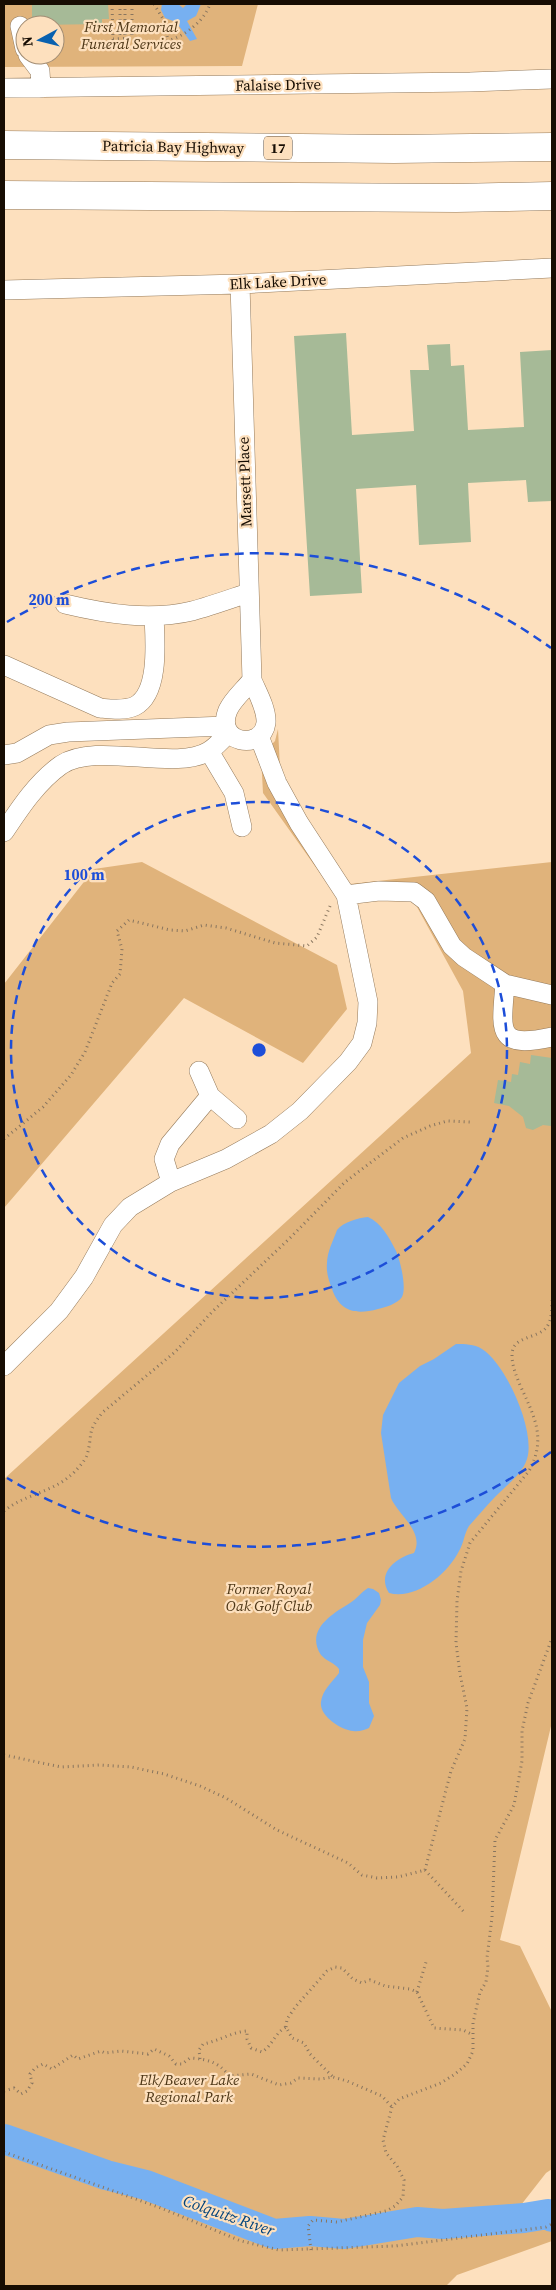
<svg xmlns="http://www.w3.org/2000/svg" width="556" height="2290" viewBox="0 0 556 2290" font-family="'Source Serif 4',serif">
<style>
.green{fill:#e0b37b;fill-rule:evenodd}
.water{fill:#77b0f1}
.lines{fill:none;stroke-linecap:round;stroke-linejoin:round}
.river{stroke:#77b0f1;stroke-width:30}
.building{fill:#a6ba97}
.minor-casing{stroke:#947a5b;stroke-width:20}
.highway-casing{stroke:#947a5b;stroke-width:29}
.path{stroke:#88755f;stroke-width:3;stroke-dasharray:1 4;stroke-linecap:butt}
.minor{stroke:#fff;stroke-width:19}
.highway{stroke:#fff;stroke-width:28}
.ring{fill:none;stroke:#1d4ed8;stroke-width:2.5;stroke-dasharray:9 6}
.labels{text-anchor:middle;stroke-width:4.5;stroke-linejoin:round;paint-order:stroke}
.shield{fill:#fde0be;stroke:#5c4c3b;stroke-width:1}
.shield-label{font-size:14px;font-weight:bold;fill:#170d03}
.park-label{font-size:15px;font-style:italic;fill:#4d3616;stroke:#fde0be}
.street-label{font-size:15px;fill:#170d03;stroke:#fde0be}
.water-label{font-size:16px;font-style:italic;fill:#00427b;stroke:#fde0be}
.centre{fill:#1d4ed8;stroke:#fde0be;stroke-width:2.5}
.ring-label{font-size:15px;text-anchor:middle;font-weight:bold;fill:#1d4ed8;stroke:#fde0be;stroke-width:4.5;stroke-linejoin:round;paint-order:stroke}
</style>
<rect width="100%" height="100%" fill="#fde0be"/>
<path class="green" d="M4,4H258L242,66L4,67ZM25,25H55V55H25Z
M278,729L281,787L350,884L552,862V1722L500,1940L520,1946L552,2012V2169L546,2173L521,2205L544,2209L552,2218V2241L457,2275L446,2286H4V1479L471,1053L463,991L411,896L342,904L263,793L261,755L275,741Z
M142,862L337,965L347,1009L303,1063L184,998L4,1208V984L94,869Z"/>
<path class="water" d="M162,4H178L183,8L187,4H201L196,16L187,21L197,39L190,41L176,22L165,18L161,10Z
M368,1217C381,1223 389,1237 395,1249C400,1258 407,1288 402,1297C397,1304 386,1307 378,1309C356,1315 340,1312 332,1289C329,1281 326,1273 327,1263C327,1252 333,1241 337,1230C343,1222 358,1218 368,1217Z
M456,1344C465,1344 474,1344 482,1349C506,1364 536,1431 527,1459C522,1475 506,1485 495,1497C486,1506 478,1516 469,1526C464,1534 464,1543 459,1551C447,1575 415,1600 389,1593C376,1573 397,1557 414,1553C425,1532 398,1515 391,1498L381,1433L383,1415L399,1383L420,1366L434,1359Z
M368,1588L373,1589L379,1593L381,1600L380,1605L367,1623L363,1640V1667L369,1682V1703L374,1716L369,1728C364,1730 359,1732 353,1731C341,1730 319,1716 321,1702C322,1691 332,1682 339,1673V1669C335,1663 326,1661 321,1655C305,1630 332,1614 350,1603C357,1599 361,1592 368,1588Z"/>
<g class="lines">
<path class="river" d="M4,2139L106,2175L146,2185L274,2234L310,2231L344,2234L417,2222L443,2224L524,2218L548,2214L552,2217"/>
</g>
<path class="building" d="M32,4H108L109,19H102V24L38,25V20H32Z
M346,333L352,435L414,431L410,370H429L427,345L450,344L451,366L464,365L468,430L524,427L520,352L552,350V501L528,502L526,480L468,483L471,542L419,545L416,485L356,489L362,593L310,596L294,336Z
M531,1055L552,1058L551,1126L543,1125L533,1130L526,1128L523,1117L509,1106L494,1103L498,1080L511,1082L512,1074L518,1075L520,1062L530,1064Z"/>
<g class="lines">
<g class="minor-casing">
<path id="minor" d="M20,26L25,49
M28,55L40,71L41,88
M4,88L470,82L552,79
M240,284L252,680C257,692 267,709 266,723C262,752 214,743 228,710C233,699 245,689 252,680
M4,290L240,284L552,268
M65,604C107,614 150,621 192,611C211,606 230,599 248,593
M4,665L100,708C111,709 124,711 135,706C160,693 155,640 154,616
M209,751L234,793L242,827
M4,755L17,753L49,735L68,732L226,726
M4,832C20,808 37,782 61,765C97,741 175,772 209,751C216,747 222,739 229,733
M346,895L379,891L414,892L426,901L452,946L464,957L505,984L552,995
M505,984C501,1032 496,1049 552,1037
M210,1096L237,1119
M171,1182L164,1159L170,1144L210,1096L199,1071
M4,1366L59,1311L84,1277L113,1225L130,1207L171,1182L226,1159L271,1134L300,1111L348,1062L362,1043L367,1023L368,1002L346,895L299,823L277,783L259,736"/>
</g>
<g class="highway-casing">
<path id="highway" d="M4,145L394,149L552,147
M4,195L456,198L552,196"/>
</g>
<path class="path" d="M112,4L113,39C119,39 127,38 132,39C138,41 142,44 147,44C172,45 202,27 210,4
M120,4V39
M125,4V39
M132,4V39
M154,4L163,19L168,40
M4,1139L43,1107L71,1075L85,1052L112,983L120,974L122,949L117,931L129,920L170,930L185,931L204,925L226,928L275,943L307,946L317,937L330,906
M4,1511C23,1495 50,1493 70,1476C75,1472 85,1461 87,1455C93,1435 86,1432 103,1412L175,1352L212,1312L290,1238L345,1182L403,1138L430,1126L447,1121L471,1122
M4,1755L61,1767L100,1765L131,1767L164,1774L200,1786L226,1798L277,1830L348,1863L362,1875L377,1878L398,1877L425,1870L451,1771L465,1739L467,1708L460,1674L456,1643L457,1601L461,1571L470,1543L529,1471C547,1438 534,1416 520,1385C516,1375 512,1366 512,1355C512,1336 536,1339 546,1328C552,1321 552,1308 552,1299
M425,1870L465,1913
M417,1992L426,1962
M286,2027L287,2019L296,2006L327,1971L335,1967L342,1968L353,1979L362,1983L370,1980L385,1986L410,1989L417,1992L434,2028L463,2030L473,2035
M200,2059L199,2050L203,2044C219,2041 232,2032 247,2031V2039L251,2048L262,2052C272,2046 275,2033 286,2027L292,2038L304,2043L310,2054L333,2077
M4,2091L14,2088L21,2094L27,2091L32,2083L30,2074L35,2068L43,2064L52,2069L73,2055L78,2059L101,2051L105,2053L121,2051L148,2054L154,2049L169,2056L176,2064H182L190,2058C207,2059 219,2062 229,2076L251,2074L279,2085L291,2083L298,2078L321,2079L333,2077L347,2081L382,2096L392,2107
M4,2152L161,2208L241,2241L279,2250L395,2246L546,2227L552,2224
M311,2250L308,2226L313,2220L337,2222L386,2211L395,2206L403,2197L404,2180L397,2166L386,2153L383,2140L392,2107L399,2099L441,2083L455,2074L467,2064L473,2051V2023L480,1992L486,1982L488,1967L487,1958L492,1917L495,1840L514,1805L522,1761V1731L528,1703L552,1638"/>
<use href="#minor" class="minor"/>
<use href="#highway" class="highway"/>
</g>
<g class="ring">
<circle cx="259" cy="1050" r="248"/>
<path d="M551 1452A497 497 0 0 1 7 1478M7 622A497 497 0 0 1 551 648"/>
</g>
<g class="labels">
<rect class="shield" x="264" y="136.5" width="28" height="23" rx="4"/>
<g class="shield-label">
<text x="278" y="153">17</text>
</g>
<g class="park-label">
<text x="131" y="32">First Memorial<tspan x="131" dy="17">Funeral Services</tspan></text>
<text x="269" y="1594">Former Royal<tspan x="269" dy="17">Oak Golf Club</tspan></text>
<text x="189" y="2085">Elk/Beaver Lake<tspan x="189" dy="17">Regional Park</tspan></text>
</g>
<g class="street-label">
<text transform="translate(278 85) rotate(-1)" y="5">Falaise Drive</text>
<text transform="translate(173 147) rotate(1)" y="5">Patricia Bay Highway</text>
<text transform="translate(278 282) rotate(-3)" y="5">Elk Lake Drive</text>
<text transform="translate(245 482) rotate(-92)" y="5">Marsett Place</text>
</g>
<g class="water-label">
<text transform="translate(229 2215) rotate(19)" y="6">Colquitz River</text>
</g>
</g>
<circle cx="259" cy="1050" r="8" class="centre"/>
<g class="ring-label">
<text x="49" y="605">200 m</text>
<text x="84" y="880">100 m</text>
</g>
<rect width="556" height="2290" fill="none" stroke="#170d03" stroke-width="10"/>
<g transform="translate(40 40) rotate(263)"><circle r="24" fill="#fde0be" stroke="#a18c73"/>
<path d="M0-4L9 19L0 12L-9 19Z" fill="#0961af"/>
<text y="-8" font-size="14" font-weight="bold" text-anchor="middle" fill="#170d03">N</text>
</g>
</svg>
